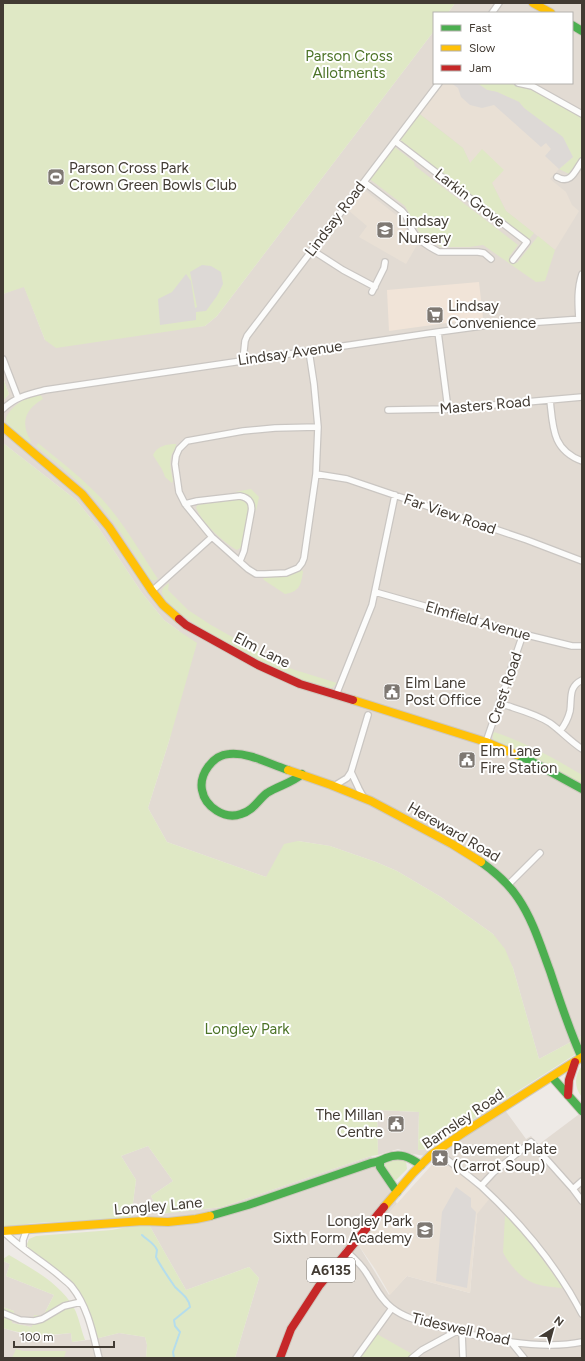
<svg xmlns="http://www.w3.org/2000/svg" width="585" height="1361" viewBox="0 0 585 1361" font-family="Figtree,sans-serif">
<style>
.residential{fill:#e2dbd3}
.commercial{fill:#f1e4d8}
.education{fill:#e9e0d5}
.green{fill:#dfe8c5}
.parking{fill:#ddd9d6}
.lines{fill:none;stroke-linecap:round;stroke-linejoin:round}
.stream{stroke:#b5ddec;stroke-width:2}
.street-casing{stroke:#cac6c2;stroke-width:8}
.fast-casing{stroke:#cec8be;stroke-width:10}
.slow-casing{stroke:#cec8be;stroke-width:10}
.jam-casing{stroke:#cec8be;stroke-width:10}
.street{stroke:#fcfcfb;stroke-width:5.5}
.fast{stroke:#4caf50;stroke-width:8}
.slow{stroke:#ffc107;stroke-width:8}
.jam{stroke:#c62828;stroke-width:8}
.labels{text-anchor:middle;stroke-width:4;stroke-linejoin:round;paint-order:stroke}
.shield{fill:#fff;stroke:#7b7670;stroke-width:1}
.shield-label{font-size:14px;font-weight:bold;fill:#423b33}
.park-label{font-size:15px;fill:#4c7327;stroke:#fff}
.poi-label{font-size:15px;fill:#423b33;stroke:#fff;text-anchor:start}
.street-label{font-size:15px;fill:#423b33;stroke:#fff}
</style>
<rect width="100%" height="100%" fill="#eeeae6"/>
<path class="residential" d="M455,3H582V1036L539,1059L513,968L493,934L441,897L397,871L376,862L330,846L298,841L266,877L167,842L148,808L170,738L179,631L164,620L142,593L98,527L76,500L3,443V401L9,394L3,378V294L24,286L45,340L205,326L217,316L434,31V83H572V13H448Z
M501,1102L507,1113L526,1139L531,1136L538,1145L582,1112V1358H235L259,1278L249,1267L186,1290L148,1223L131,1218L136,1180L121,1156L148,1146L173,1181L151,1196L161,1214L222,1207L371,1156L397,1204L359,1246L389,1295L407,1276L470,1293L477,1214L468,1179L438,1158L413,1154L398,1149L378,1155L377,1110L419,1112L418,1150L427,1149Z
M3,1261L10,1264L6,1276L54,1295L43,1316L32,1327L12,1323L14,1311L3,1307Z
M3,1328L19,1333L46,1336L71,1333L72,1342L95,1339L119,1333L145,1337L147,1345L146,1358H3Z"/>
<path class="commercial" d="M479,282L483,318L389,331L387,290Z"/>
<path class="education" d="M444,83H477L573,157L559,169L550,179L566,192L572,205L579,211L555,250L506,211L492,183L470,163L463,148L420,114Z
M363,189L400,218L409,234L417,245L406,264L359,237L367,226L348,210Z
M438,1158L468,1179L490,1198L477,1214L470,1293L407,1276L390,1295L375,1269L359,1246Z"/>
<path class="green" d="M3,3H455L448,13H434V31L217,316L205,326L56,348L45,340L24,287L3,294Z
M477,83H508L532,90L582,117V156L569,174L559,169L573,157L524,108L519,102L497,92L487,90Z
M417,112L463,148L470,163L482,149L504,170L492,183L506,211L534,233L527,242L420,160L422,157L398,138Z
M392,145L414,162L415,166L518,245L509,257L517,263L538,236L555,250L545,281L536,282L483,245L469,247H441L419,232L405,206L367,177Z
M3,378L9,394L3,401Z
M39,392L43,399C25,409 20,423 31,441L30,443C24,438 8,429 6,422C3,411 30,394 39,392Z
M3,443L76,500L98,527L142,593L164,620L179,631L197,643L170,738L148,808L167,842L266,877L284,844L298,841L330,846L376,862L397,871L441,897L493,934L505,949L513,968L539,1059L582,1036V1050L427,1149L418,1150L419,1112L377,1110L378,1155L371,1156L222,1207L160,1214L151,1196L173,1181L148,1146L121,1156L136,1180L131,1218L35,1223L3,1227Z
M38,443C60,461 82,478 101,498C124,523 140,552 158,579L153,581L150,579C132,550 115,520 91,495C75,477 55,462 36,446Z
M176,444C176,450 172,452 171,457C169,465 172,474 173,481L172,483L165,477C163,469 157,462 153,455C157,446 167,444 176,444Z
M251,489L259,497L256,511C252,497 249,494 235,492Z
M238,499C245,499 248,504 249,510L243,546L237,550C225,544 199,520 196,507L200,503Z
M302,570L303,572C301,585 299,592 285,594L264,580L263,578L264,577L287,576Z
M169,583L168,590L188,610L211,625L248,646L292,669L337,683L331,689C311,685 289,676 270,667C253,658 158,609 162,590C163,587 166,585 169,583Z
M494,732C525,742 554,758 582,775V784L535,759L497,742L493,739V734Z
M582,1066V1097C574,1088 574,1075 582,1066Z
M400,1158L406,1161L407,1169L396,1180L392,1179L383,1164L385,1162Z
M505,1215L528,1239L563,1288C539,1286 528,1285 512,1266C508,1261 505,1257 503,1252Z
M148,1223L186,1290L249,1267L259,1278L235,1358H146L147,1345L145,1337L119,1333L95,1339L74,1288L28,1249L27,1244L29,1239L36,1236L112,1230Z
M9,1255C32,1269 60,1283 74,1308C79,1317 81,1330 85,1340L72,1342L71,1333C45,1336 29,1336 3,1328V1307L14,1311L12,1323L32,1327L34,1315L43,1316L54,1295L6,1276L10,1264L3,1261V1259Z
M377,1334L412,1354L409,1358H359Z
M16,1349L23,1351H66L64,1358H12Z"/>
<path class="parking" d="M451,83H477L487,90L497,92L519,102L524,108L563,137L573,157L559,169L545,156L551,149L546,143L541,147L494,105L482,108L470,105L461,97L458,88Z
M202,265L211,266L221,272L223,284L217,296L206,311L196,312V320L160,325L158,299L172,292L186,274L191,281L195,308L197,307L190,272Z
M456,1187L471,1198V1207L476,1212L467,1288L436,1281L442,1212Z"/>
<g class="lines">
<path class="stream" d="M142,1235C147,1240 154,1243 157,1250L156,1257C161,1267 168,1277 175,1287C181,1293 189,1298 190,1307L174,1320L175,1326L180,1332L173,1352L174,1358"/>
<g class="street-casing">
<path id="street" d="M492,13L499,3
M518,83L532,86L582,114
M395,141L527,242L513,260
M557,177C571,185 575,171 582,161
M364,182L402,211C408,217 409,223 412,230C417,240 429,247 439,252H478L484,253L491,259
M312,250L343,270L375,287
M372,292L384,268L385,262
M579,319C578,303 577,289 582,274
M438,332L448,409
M309,351L314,384L318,427L316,474L304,558L302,563L298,568L286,573L265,574H256L248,569L212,537L185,504L179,492L175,464L176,456L179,449L187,441L243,431L275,428L318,427
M3,359L18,398
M243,360L245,341L247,336L439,83
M550,400C553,427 552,450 582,461
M3,409C15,397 29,394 45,390L438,332L482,326L582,319
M388,410L448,409L582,397
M316,474L347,479L527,540L582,561
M185,504L197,501L240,496C250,498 253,504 251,513L244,551L240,561
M152,591L212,537
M375,592L523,634L572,646H582
M336,695L372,605L395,495
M499,703C516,709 535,713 550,723C561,731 570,741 582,749
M560,731C565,725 568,719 570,711C572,698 568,687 582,680
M486,742L523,634
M351,772L359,789L364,798
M334,786L347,778L351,772L368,715
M508,885L540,853
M436,1151C451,1163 467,1174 482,1187C522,1224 557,1266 582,1314
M481,1186L494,1172L531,1142L573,1189L582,1181
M573,1189L582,1201
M3,1231C20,1249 42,1260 61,1277C64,1280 69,1283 72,1287C88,1307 93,1334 99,1358
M23,1248V1240L27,1229
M346,1251C354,1258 362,1265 367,1274C375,1286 380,1299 392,1308C406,1319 423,1322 440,1327C482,1338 539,1351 582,1342
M3,1313L20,1320L34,1321L42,1319L64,1306L81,1302
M462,1333L463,1358
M511,1342L524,1358
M356,1358L392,1308
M412,1358L422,1350L457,1331"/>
</g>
<g class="fast-casing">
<path id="fast" d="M572,25L582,31
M517,755L529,760L582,789
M288,770C269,764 249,752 229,754C213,755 199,774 202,790C205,807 225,820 241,814C253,811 258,800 267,793C278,786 292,783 302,774
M481,862C495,872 508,883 518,898C533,920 541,947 550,971C560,1001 569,1030 582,1058
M552,1077L582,1111
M380,1162V1167L397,1192
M210,1216L248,1205L371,1163C379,1162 379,1161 386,1158C400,1152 409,1157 421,1165"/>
</g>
<g class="slow-casing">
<path id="slow" d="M533,3L551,13
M3,427L82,494L109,527L152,591L163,605L179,619
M353,700L486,742L517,755
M288,770L331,785L371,801L452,844L481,862
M384,1207L413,1173L431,1155L463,1133L582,1057
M3,1231L143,1221L168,1222L196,1219L210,1216"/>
</g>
<g class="jam-casing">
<path id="jam" d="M179,619L186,625L258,665L300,684L353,700
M568,1095L569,1080L575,1062
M280,1358L291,1329L319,1286L384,1207"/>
</g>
<use href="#street" class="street"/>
<use href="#fast" class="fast"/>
<use href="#slow" class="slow"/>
<use href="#jam" class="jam"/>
</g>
<defs>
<g id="stadium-square" transform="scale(0.9)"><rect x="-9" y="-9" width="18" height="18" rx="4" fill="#7e7872" stroke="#fff"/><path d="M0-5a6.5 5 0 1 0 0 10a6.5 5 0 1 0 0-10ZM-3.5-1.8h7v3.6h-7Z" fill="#fff"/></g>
<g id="school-square" transform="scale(0.9)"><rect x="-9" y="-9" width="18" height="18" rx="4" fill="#7e7872" stroke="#fff"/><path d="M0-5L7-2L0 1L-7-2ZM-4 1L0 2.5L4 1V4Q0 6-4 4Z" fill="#fff"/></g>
<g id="supermarket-square" transform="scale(0.9)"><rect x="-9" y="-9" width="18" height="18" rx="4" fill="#7e7872" stroke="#fff"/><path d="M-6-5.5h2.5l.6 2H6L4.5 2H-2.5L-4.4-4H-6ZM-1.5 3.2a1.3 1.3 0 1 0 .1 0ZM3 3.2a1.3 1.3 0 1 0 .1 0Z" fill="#fff"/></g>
<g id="civic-square" transform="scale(0.9)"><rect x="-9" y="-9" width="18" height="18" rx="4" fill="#7e7872" stroke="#fff"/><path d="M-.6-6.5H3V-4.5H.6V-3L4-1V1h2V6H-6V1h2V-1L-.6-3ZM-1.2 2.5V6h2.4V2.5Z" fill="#fff"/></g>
<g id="sight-square" transform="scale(0.9)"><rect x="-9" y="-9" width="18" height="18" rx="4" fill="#7e7872" stroke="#fff"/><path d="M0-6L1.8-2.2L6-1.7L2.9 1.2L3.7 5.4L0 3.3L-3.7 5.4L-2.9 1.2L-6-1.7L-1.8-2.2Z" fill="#fff"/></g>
<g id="university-square" transform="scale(0.9)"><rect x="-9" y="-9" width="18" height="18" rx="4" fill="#7e7872" stroke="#fff"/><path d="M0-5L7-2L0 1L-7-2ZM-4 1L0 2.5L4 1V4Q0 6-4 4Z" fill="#fff"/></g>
</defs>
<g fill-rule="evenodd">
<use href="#stadium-square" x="56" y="177"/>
<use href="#school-square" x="385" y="230"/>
<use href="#supermarket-square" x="435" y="315"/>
<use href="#civic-square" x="392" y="692"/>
<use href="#civic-square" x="467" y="760"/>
<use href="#civic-square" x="396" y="1124"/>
<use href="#sight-square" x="440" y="1158"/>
<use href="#university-square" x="425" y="1230"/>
</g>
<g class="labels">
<rect class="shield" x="307" y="1258" width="48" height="24" rx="3"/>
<g class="shield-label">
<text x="331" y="1275">A6135</text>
</g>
<g class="park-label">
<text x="349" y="61">Parson Cross<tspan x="349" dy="17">Allotments</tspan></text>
<text x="247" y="1034">Longley Park</text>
</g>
<g class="poi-label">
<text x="69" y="173">Parson Cross Park<tspan x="69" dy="17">Crown Green Bowls Club</tspan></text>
<text x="398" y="226">Lindsay<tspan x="398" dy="17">Nursery</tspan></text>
<text x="448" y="311">Lindsay<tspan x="448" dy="17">Convenience</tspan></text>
<text x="405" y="688">Elm Lane<tspan x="405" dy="17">Post Office</tspan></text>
<text x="480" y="756">Elm Lane<tspan x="480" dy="17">Fire Station</tspan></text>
<text x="383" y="1120" text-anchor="end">The Millan<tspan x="383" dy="17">Centre</tspan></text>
<text x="453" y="1154">Pavement Plate<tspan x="453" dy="17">(Carrot Soup)</tspan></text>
<text x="412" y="1226" text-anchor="end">Longley Park<tspan x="412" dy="17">Sixth Form Academy</tspan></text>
</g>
<g class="street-label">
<text transform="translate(470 198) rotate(38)" y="5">Larkin Grove</text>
<text transform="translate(335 219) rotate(-53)" y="5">Lindsay Road</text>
<text transform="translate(290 353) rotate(-8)" y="5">Lindsay Avenue</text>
<text transform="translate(485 405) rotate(-5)" y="5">Masters Road</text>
<text transform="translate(450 514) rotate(19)" y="5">Far View Road</text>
<text transform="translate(478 621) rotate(16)" y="5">Elmfield Avenue</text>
<text transform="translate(262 650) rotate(27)" y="5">Elm Lane</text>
<text transform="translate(505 688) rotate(-71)" y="5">Crest Road</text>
<text transform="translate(454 832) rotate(30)" y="5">Hereward Road</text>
<text transform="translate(463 1119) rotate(-34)" y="5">Barnsley Road</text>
<text transform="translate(158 1206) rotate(-5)" y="5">Longley Lane</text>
<text transform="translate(461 1329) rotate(13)" y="5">Tideswell Road</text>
</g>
</g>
<rect width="585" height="1361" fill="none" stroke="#423b33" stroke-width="8"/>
<rect x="433" y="12" width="140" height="72" fill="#ffffff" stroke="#b3b1ad"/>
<rect x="441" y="25" width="20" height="6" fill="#4caf50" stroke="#b3b1ad"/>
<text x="469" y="32" font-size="12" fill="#423b33">Fast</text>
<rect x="441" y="45" width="20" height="6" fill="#ffc107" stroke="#b3b1ad"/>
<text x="469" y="52" font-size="12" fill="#423b33">Slow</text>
<rect x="441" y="65" width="20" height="6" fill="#c62828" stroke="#b3b1ad"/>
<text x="469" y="72" font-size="12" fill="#423b33">Jam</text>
<g transform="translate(553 1329) rotate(37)" stroke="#ffffff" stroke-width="3" paint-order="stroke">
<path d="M0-3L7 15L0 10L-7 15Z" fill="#423b33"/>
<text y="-6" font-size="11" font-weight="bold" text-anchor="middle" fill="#423b33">N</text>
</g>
<path d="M14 1341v6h100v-6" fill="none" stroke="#423b33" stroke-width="2"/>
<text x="20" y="1341" font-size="12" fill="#423b33" stroke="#ffffff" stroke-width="3" paint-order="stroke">100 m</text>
</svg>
